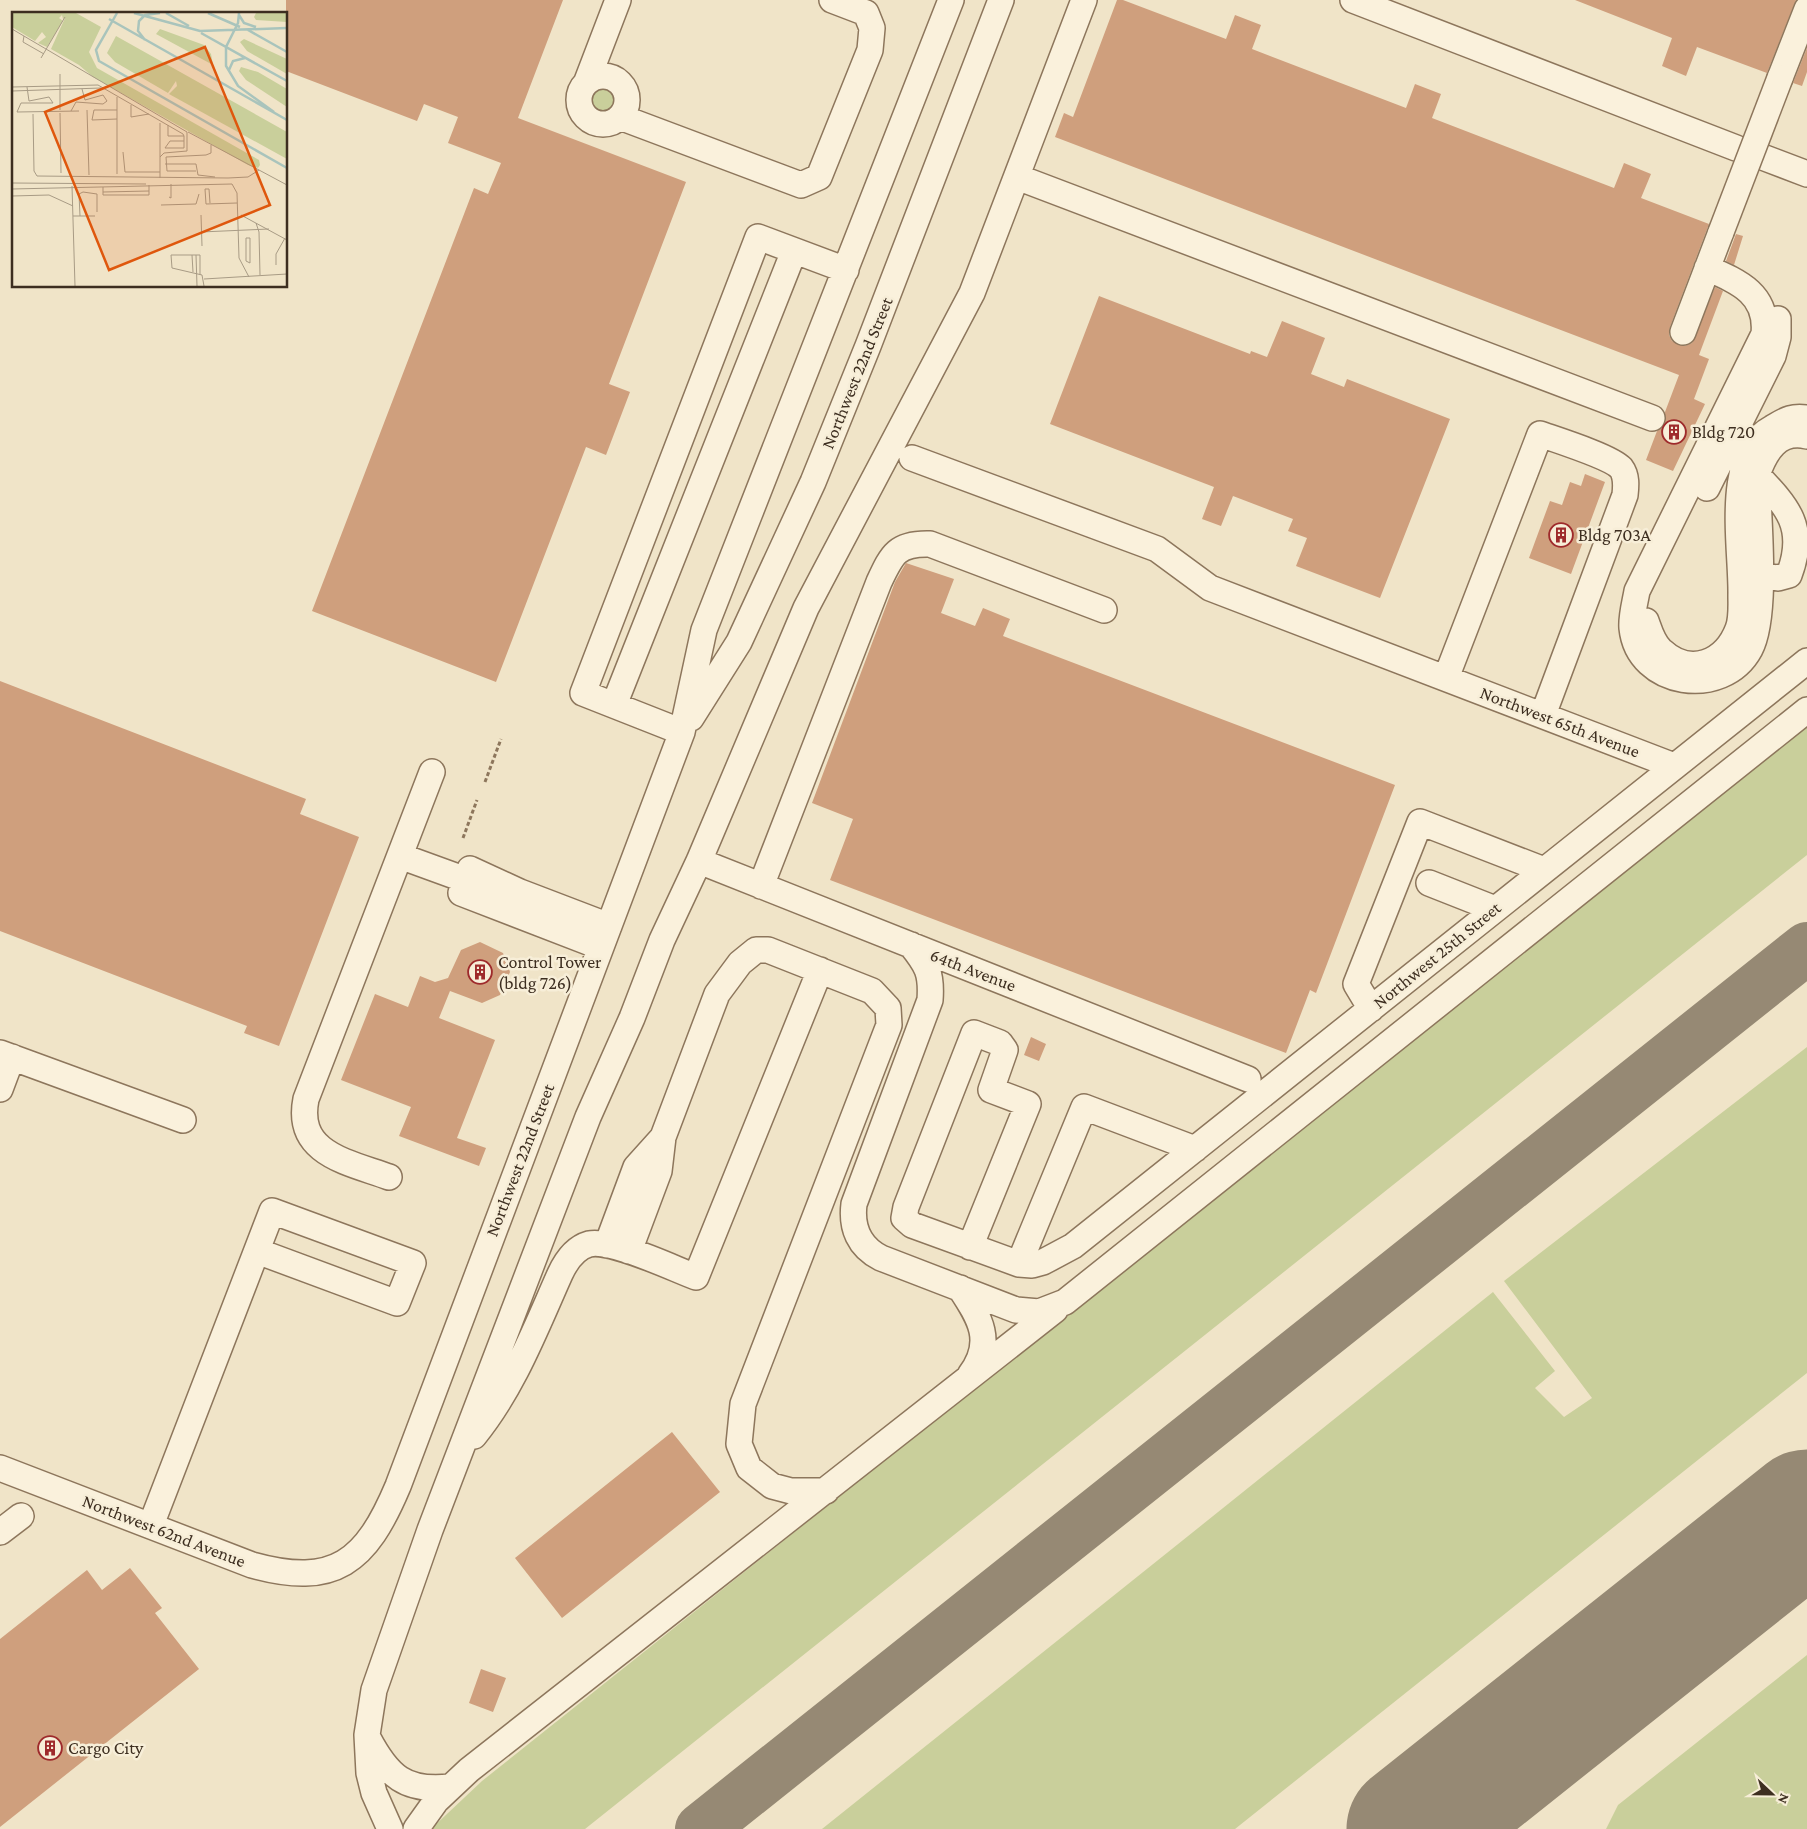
<svg xmlns="http://www.w3.org/2000/svg" width="1807" height="1829" viewBox="0 0 1807 1829" font-family="'Crimson Pro',serif">
<style>
.green{fill:#c9cf9b}
.lines{fill:none;stroke-linecap:round;stroke-linejoin:round}
.taxiway{stroke:#968974;stroke-width:52}
.runway{stroke:#968974;stroke-width:131}
.building{fill:#cf9f7d}
.minor-casing{stroke:#8d765c;stroke-width:28}
.path{stroke:#8d765c;stroke-width:3;stroke-dasharray:4 2.5;stroke-linecap:butt}
.minor{stroke:#faf1dc;stroke-width:25}
.minor-bridge-casing{stroke:#8d765c;stroke-width:28;stroke-linecap:butt}
.minor-bridge{stroke:#faf1dc;stroke-width:25}
.labels{text-anchor:middle;stroke-width:5;stroke-linejoin:round;paint-order:stroke}
.street-label{font-size:18px;fill:#3d2e20;stroke:#f7eed8}
.poi-label{font-size:18px;fill:#3d2e20;stroke:#f7eed8;text-anchor:start}
.inset-river{fill:none;stroke:#a9c4bc;stroke-width:2.5}
.inset-road{fill:none;stroke:#a89b85;stroke-width:1}
.view{fill:#df570d;fill-opacity:0.15;stroke:#df570d;stroke-width:2.5}
.inset-edge{fill:none;stroke:#3d2e20;stroke-width:2.5}
</style>
<rect width="100%" height="100%" fill="#f0e4c8"/>
<path class="green" d="M586 100a17 17 0 1 1 34 0a17 17 0 1 1-34 0Z
M1807,725V855L585,1829H431L482,1781Z
M1807,1047V1373L1235,1829H822L1493,1292L1555,1371L1535,1388L1564,1417L1592,1398L1504,1281Z
M1807,1655V1829H1606L1618,1805Z"/>
<g class="lines">
<path class="taxiway" d="M701,1829L1807,948"/>
<path class="runway" d="M1412,1829L1807,1515"/>
</g>
<path class="building" d="M286,0H563L518,118L686,182L609,384L630,392L606,455L586,447L496,682L312,611L474,188L488,194L501,163L448,143L458,117L424,104L417,121L286,71Z
M1117,0H1123L1226,39L1235,15L1261,25L1252,49L1406,108L1415,84L1441,94L1432,118L1614,188L1624,163L1651,174L1641,198L1709,224L1670,327L1669,335L1672,341L1685,346L1692,343L1715,287L1723,291L1699,355L1709,359L1694,399L1705,404L1673,471L1646,460L1657,431L1665,424V412L1679,375L1055,137L1064,113L1073,117Z
M1575,0H1796L1767,73L1697,47L1686,76L1662,66L1672,38Z
M1807,48V72L1802,86L1793,83Z
M1736,234L1743,236L1734,265L1726,261Z
M1099,296L1250,354L1251,351L1267,357L1282,321L1325,338L1311,374L1344,387L1347,379L1450,419L1380,598L1296,566L1307,538L1288,531L1293,519L1233,496L1221,526L1202,519L1214,487L1050,424Z
M1585,474L1605,482L1571,574L1529,558L1550,501L1562,505L1570,482L1581,486Z
M906,563L954,579L941,613L975,626L983,608L1010,619L1003,636L1395,785L1316,993L1310,990L1286,1053L830,880L853,819L812,803L895,582Z
M0,681L306,799L300,814L359,837L279,1046L244,1033L247,1026L0,931Z
M480,942L503,953L510,972L500,995L482,1003L450,991L439,1018L495,1040L457,1138L486,1148L479,1166L399,1136L411,1107L341,1080L375,994L408,1007L420,976L435,982L448,978L461,950Z
M1031,1037L1046,1044L1039,1061L1024,1055Z
M672,1432L720,1492L562,1618L515,1558Z
M130,1568L162,1608L155,1613L199,1669L0,1827V1639L87,1570L102,1590Z
M481,1669L506,1678L493,1712L469,1703Z"/>
<g class="lines">
<g class="minor-casing">
<path id="minor" d="M1353,0L1736,148
M579 100a24 24 0 1 1 48 0a24 24 0 1 1-48 0Z
M1780,78L1807,9
M587,81L618,0
M620,117L801,185L819,177L870,50L872,28L866,13L832,0
M1765,158L1807,174
M1017,177L1652,418
M1707,268C1739,282 1768,294 1764,334L1637,591C1635,603 1631,616 1632,628C1638,687 1723,699 1750,649C1768,616 1758,516 1757,475C1765,452 1778,429 1807,436
M1683,332L1721,232
M912,458L1157,549L1210,588L1674,766
M1707,488L1773,356L1778,337V319
M1744,573L1778,578L1789,575C1807,528 1788,507 1757,475
M1646,621C1650,632 1653,644 1662,651C1690,677 1725,663 1738,629C1742,619 1741,607 1741,595C1742,548 1723,454 1772,428C1786,420 1790,416 1807,418
M1446,678L1540,434C1557,440 1611,457 1621,468C1627,476 1626,486 1625,495L1543,715
M614,705L794,251
M691,718L739,642L813,482L868,346L1001,0
M682,732L583,693L758,237L846,270
M400,856L466,880
M699,861L1248,1079
M1429,883L1495,909
M761,886L879,582C892,554 897,543 930,544L1104,610
M911,945C927,965 932,973 930,1000L854,1204C851,1228 859,1247 881,1258L1016,1310L1039,1312L1065,1302L1807,710
M601,947L461,893L470,869L520,892L609,926
M1371,1009L1356,984L1420,822L1544,870
M0,1053L183,1120
M0,1089L12,1057
M389,1177C348,1162 295,1154 306,1099L432,772
M607,1245L636,1167L663,1137
M970,1247L1028,1104L991,1090L1005,1050L1000,1043L974,1033L906,1207L904,1218L912,1225L1019,1264L1032,1265L1043,1262L1073,1246L1807,661
M629,1251L659,1171L663,1137L717,994L740,963L756,950H768L872,991L888,1008L889,1025L743,1404L739,1444L749,1468L772,1486L791,1491H826
M1019,1264L1084,1107L1195,1149
M960,1288C980,1318 995,1342 970,1375
M474,1436C513,1388 535,1330 560,1274C566,1261 575,1248 589,1244C612,1239 672,1268 696,1277L820,970
M0,1468L252,1565C335,1588 366,1562 398,1486L682,732L704,630L951,0
M151,1525L272,1211L413,1263L397,1303L257,1251
M0,1532L21,1516
M368,1738C388,1776 405,1792 450,1787
M390,1829L374,1793L369,1773L367,1735L374,1690L430,1530L588,1117L632,1018L662,940L699,861L806,608L972,293L1084,0
M416,1829L436,1801L469,1770L1055,1310"/>
</g>
<path class="path" d="M485,782L501,739
M463,838L477,800"/>
<use href="#minor" class="minor"/>
<g class="minor-bridge-casing">
<path id="minor-bridge" d="M1721,232L1780,78"/>
</g>
<use href="#minor-bridge" class="minor-bridge"/>
</g>
<defs>
<g id="building-ring" transform="scale(1.25)"><circle r="9.5" fill="#f7eed8" stroke="#9e2a2b" stroke-width="1.5"/><path d="M-4-6H4V6H1V3H-1V6H-4ZM-2.5-4.3h1.7v1.8h-1.7ZM.8-4.3h1.7v1.8H.8ZM-2.5-1h1.7V.8h-1.7ZM.8-1h1.7V.8H.8Z" fill="#9e2a2b"/></g>
</defs>
<g fill-rule="evenodd">
<use href="#building-ring" x="1674" y="432"/>
<use href="#building-ring" x="1561" y="535"/>
<use href="#building-ring" x="480" y="972"/>
<use href="#building-ring" x="50" y="1748"/>
</g>
<g class="labels">
<g class="street-label">
<text transform="translate(857 373) rotate(-68)" y="6">Northwest 22nd Street</text>
<text transform="translate(1560 722) rotate(21)" y="6">Northwest 65th Avenue</text>
<text transform="translate(1437 955) rotate(-39)" y="6">Northwest 25th Street</text>
<text transform="translate(973 970) rotate(21)" y="6">64th Avenue</text>
<text transform="translate(520 1160) rotate(-69)" y="6">Northwest 22nd Street</text>
<text transform="translate(164 1531) rotate(21)" y="6">Northwest 62nd Avenue</text>
</g>
<g class="poi-label">
<text x="1692" y="438">Bldg 720</text>
<text x="1578" y="541">Bldg 703A</text>
<text x="498" y="968">Control Tower<tspan x="498" dy="21">(bldg 726)</tspan></text>
<text x="68" y="1754">Cargo City</text>
</g>
</g>
<g transform="translate(12 12)">
<rect width="275" height="275" fill="#f0e4c8"/>
<path d="M0,1H64L89,15L77,40L85,56L247,148L248,153L246,156L236,153L81,65L67,53L39,37L53,6L51,7L50,3L47,6L51,9L35,35L26,31L34,25L30,20L23,29L0,15ZM244,1H275V10L244,8L242,5ZM148,17L192,33L199,42L201,53L144,22ZM104,24L275,120V147L157,82L165,74L164,69L156,81L103,50L95,41ZM232,27L275,47V62L235,39L228,30ZM229,55L246,60L275,77V95L234,68L227,59Z" fill="#c9cf9b"/>
<path class="inset-river" d="M105,1L84,38L87,49L275,156M122,1L188,19L275,16M154,1L177,14M196,1L228,15M227,1L226,11L214,35V54L226,74L262,100M227,3L232,11L244,15M97,7L275,108M236,18L275,40M189,21L275,69M133,28L126,19L127,9L133,3L148,1M217,58L221,49L233,46"/>
<path class="inset-road" d="M0,17L175,120V139L152,141L148,145M12,24L11,30L32,42M29,46L53,5M48,62V98M0,75L86,73L171,122L172,124V136H153L158,129H172M15,75L17,89L37,85L41,91H9L5,100L67,99M0,79L89,76M105,85V162M119,93V105L137,102M75,98L77,163M105,98H82L80,108L105,107M59,99L64,90L91,92L95,89L91,83L73,88L70,77M48,101L49,161M21,102L22,159L25,164L216,166L236,165L247,158M148,111V166M156,113V124H172M176,120L275,173M111,140L113,160H148M153,152H184L186,163L203,165M184,159H155L154,145L194,143L199,141V133M0,171L134,172M60,174L63,274M91,175V183H137V173M0,177L220,172L225,181L227,246L237,265M91,180L137,179M0,184L37,183L61,194M157,185L159,186V172M198,191L197,177H193L194,192L225,191M149,193L184,192L187,182M189,203L190,234M229,203L275,228M61,204H83M68,204L67,182L71,180L85,182V200M244,211L247,220L248,263M189,220L257,217M234,226H238V251L234,249ZM180,243L181,260M184,243L185,274M264,253V242L273,226M188,263V243H159L160,256L190,263L192,274M192,267L275,262"/>
<path class="view" d="M193,35L258,193L97,258L33,100Z"/>
<rect width="275" height="275" class="inset-edge"/>
</g>
<g transform="translate(1772 1794) rotate(112)" stroke="#f7eed8" stroke-width="4" paint-order="stroke">
<path d="M0-4L9 19L0 12L-9 19Z" fill="#3d2e20"/>
<text y="-8" font-size="14" font-weight="bold" text-anchor="middle" fill="#3d2e20">N</text>
</g>
</svg>
